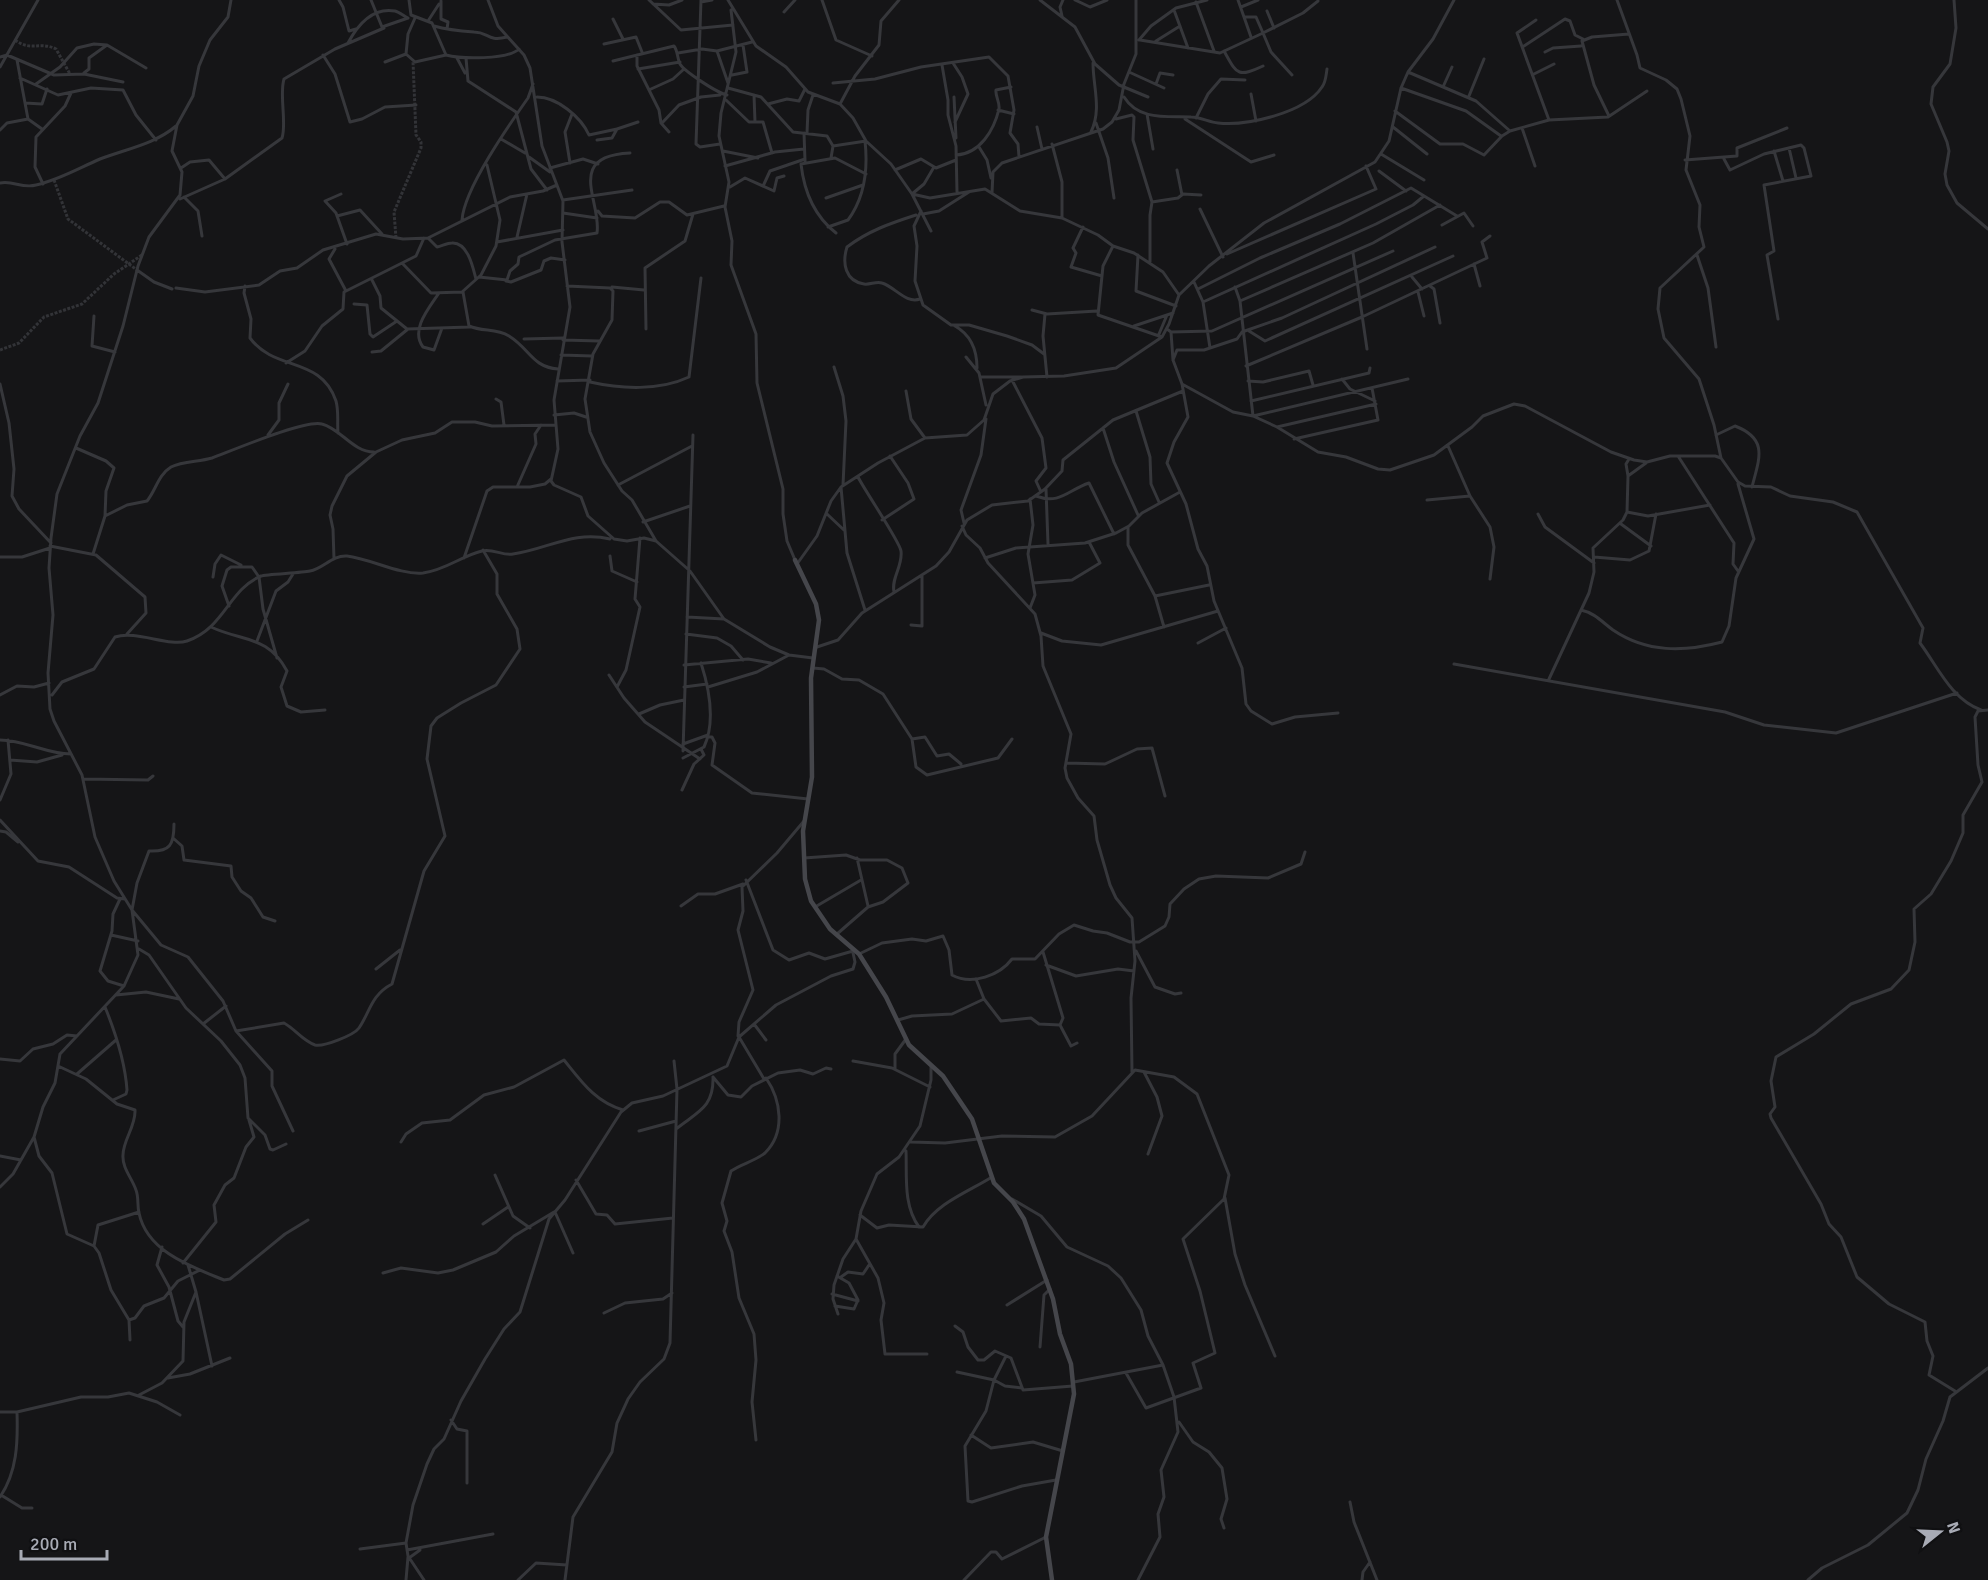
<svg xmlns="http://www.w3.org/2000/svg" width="1988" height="1580" viewBox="0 0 1988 1580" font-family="Signika,sans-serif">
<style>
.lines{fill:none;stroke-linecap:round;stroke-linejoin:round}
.street-tunnel{stroke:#323337;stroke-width:3;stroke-dasharray:3 1.5;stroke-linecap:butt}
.street{stroke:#36373b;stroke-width:3}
.secondary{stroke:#45464b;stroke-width:4.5}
</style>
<rect width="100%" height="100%" fill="#151517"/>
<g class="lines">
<path class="street-tunnel" d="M15,40C31,52 40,41 56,49L70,74
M54,180L68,219L137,270
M396,238L394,212L421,148V142L416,135L413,61
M0,350L19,343L44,317L82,304L114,274L142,255"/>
<path class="street" d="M339,0L343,7L349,31L356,29
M371,0L382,27L408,18
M409,0L411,15L432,23L446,55C461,59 507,60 519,49
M488,0L498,26L524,55L530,68L542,146L563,201L562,242L570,307L554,400L558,449L551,481L554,485L581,497L588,516L614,539L627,541L644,538L656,541
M649,0L681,30L733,25
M701,0L696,144L700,147L720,144
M728,0L756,46L786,67L808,92L840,104L853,118L866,141L891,164L912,194L930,198L985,189L1020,211L1062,218L1098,235L1113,246L1134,253L1163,272L1179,295L1169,324L1162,337L1116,368L1064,376L1023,377L1010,381L993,394L984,420L967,435L925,438L878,463L841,487L831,501L817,536L797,564
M822,0L836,40L872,56
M1040,0L1075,27L1095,64L1119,85L1148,97
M1075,0L1090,7L1107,0
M1238,0L1244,17H1256L1263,33L1303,13L1318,1
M1617,0L1637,55L1640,68L1666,80L1677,89L1681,99L1690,136L1686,170L1700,205L1699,227L1704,247L1660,288L1658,309L1664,338L1699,379L1714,425L1721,458
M1954,0L1956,28L1950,64L1933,87L1931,104L1947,142L1949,151L1945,174L1947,185L1957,203L1988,229
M441,1V19L448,22L447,29
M701,2L712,0
M1196,2L1214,51
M653,4L669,5L682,0
M1241,7L1258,0
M731,10L736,52L721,113L719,136L729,182L725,207L732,241L731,265L756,334L757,383L783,489V514L787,541L795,560
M1174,10L1188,48
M1267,11L1274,28
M784,12L795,0
M1062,16L1060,7L1063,0
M1244,17L1251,37
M613,19L623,39
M1536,20L1517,33L1549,120
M428,21L439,4
M434,26C448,30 460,31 474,32C489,32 487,42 507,37
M1139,40L1151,26L1176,8L1207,0
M1140,40L1220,53L1263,33L1271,52L1292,75
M1156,41L1180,26
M348,43C357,26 372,7 395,11C399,12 404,16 408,18
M604,44L636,37L642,52
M1524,46L1565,19L1570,21L1575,35L1583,39
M717,51L728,83
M1224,51C1237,74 1237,78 1263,66
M1545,52L1553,48L1581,46
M678,53L702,49L717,51L752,42
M406,54L415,62L446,55
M323,55L335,74L350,122L362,119L385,107L416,105
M637,55V66L659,110L661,123L669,132
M0,57L7,55L54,75L84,74L123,82
M457,58L465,73
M466,58L468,81L516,112L531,169L547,190
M17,60L28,119L42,129
M613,61L674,46C678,51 677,58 680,64C684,71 717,93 727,95
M385,62L406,54L408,34L415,18
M953,63L962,77L968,94L955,122
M942,65L948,100V115L956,146L957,192
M0,67L38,0
M638,69L680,62
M1129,72L1164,88
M1408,72L1476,101L1510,131
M84,73L89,69V58L107,45
M1534,74L1554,64
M732,75L747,72L743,45
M20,78L58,95L91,88L123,90L136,115L156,140
M833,83L875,79L921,67L989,57L1008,76L1014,110L1010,133L1018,144L1019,157
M36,84L60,67L77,48L94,44L107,45L146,68
M1156,84L1160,73L1173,75
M1443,87L1452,67
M728,88L761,97L793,132L827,136L833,146L866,141
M1401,88L1466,111L1501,136
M651,89L673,79L684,69
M1251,94L1256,121
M754,95L755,122
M1469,96L1484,59
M537,97C557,97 581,117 589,135L617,129
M954,97L956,138
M1124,97C1139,121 1167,116 1191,117C1200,117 1209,122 1218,123C1247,126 1305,113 1322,87C1326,82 1326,75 1327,69
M726,100L749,122H763L772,153
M25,103L42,104L47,89
M768,104L787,99L799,101L805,89
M840,104L855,76L879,45L881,21L899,0
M998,110L1014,114
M1395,111L1440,144H1463L1484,155L1502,136L1510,131L1549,120L1608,117L1647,91
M1147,114L1153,149
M1609,116L1594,85L1582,41L1592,37L1629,34
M1196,118L1208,94L1221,79L1245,80
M1116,119L1132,115L1134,117L1133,140L1152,202L1150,215V262
M1185,119L1251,162L1274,155
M662,123L679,105L701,97L720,95
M1096,123L1108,158L1114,198
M1037,127L1042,149
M1393,127L1427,154
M1522,128L1535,166
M0,130L7,123L28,119
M1091,132C1102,109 1093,87 1093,63
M804,133L805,161
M807,133L808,110L813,95
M501,139L525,153
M597,140L612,138L617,129L638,122
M1052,144L1062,182V218
M979,147L987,160L991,178
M1789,148L1796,178
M723,151L758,158
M1774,151L1783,181
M1381,154L1424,180
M956,155C980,154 994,130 999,109C1000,102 995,96 996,90L1011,87
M529,157L550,172
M831,158L833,146
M1724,159L1730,170L1764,154L1801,145L1804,148L1811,176L1764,185L1774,251L1767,255L1778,319
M1685,160L1737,156V148L1787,128
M570,163L565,132L572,114
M725,166L775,152L804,149
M181,168L190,162L209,160L225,179
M550,168L583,159L598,164
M895,170L921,159L936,168L956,160
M1177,170L1182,195
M1379,171L1406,191
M0,183C13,180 22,189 36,185C59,180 79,168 100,159C126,149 155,144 176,126
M43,184L35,167L36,137L65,106L71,93
M764,184L770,171L805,159
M730,187L745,178L774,191L777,178L784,176
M992,193L993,172L1002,163L1103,129L1112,122L1119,110L1124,84L1136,54V0
M341,194L325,201L336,213L347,244
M184,197L198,211L202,236
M826,198L863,185
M180,199L225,179L282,138C287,123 279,95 284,79L335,49L384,28
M563,200L632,190
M1152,202L1178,198L1183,194L1201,195
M1200,209L1223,257
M598,211L602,216L635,218L660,202H669L687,215L724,206
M921,211L914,226L917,246L915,281L923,305L951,325H969L1007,336L1032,345L1044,354
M563,213L597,218
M923,214L939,211L969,192
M916,215C891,223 868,231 847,247C842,263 845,281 864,284C870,285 876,281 882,283C895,287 906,304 920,299
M337,216L360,210L382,234
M462,220C464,189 509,125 528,98L533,84
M1442,225L1464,213L1473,226
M828,227L848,220C865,197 868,168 865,141
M1083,227L1073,248L1076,253L1071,267L1102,276
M931,231L912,194L924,184L934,167
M836,233C813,215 804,191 801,164L835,158L866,174
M517,237L527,194
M428,238L437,247C442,246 447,243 452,243C468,242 473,268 476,279
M497,242L563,230
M1113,246L1103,266L1098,315L1162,337
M335,249L329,259L346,291
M1353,253L1367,349
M1227,254L1376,189L1366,166
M1138,255L1136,291L1176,306
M1697,255L1708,288L1716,347
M402,263L431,293L462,292L481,275L496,246L500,220L487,165
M1474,264L1480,286
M137,270L154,282L172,289
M479,277L507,280L510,271L518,264L519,257L555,240L597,233C602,202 564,156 630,153
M1412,277L1422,289
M372,280L380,296L381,308L407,329L470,327
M506,281L511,282L541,270L544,261L551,258L565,260
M1194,282L1203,302L1210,348
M245,286L244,293L251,319L250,338C275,372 321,356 336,401C339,412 337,423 338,433
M567,286L610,288L613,291L612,320L593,354L585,399L590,432L604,463L622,491L632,500L656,541L690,571L724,619L770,647L789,655L813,658
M1430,286L1434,289L1440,323
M612,287L644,290
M1235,287L1240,301L1253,416L1408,379
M176,288L205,292L259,285L280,271L297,268L323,250L376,234L403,239L428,238L510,197L543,191L557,185
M1198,289L1260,258L1340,224L1411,188L1457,216
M463,292L469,326C483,332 496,328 509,336C530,349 532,367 558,369
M1418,292L1424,316
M439,293C429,308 410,330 423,347L434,350L442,328
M1179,295L1209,266L1264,223L1375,162L1389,141L1401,88L1408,72L1433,39L1454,0
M1240,301L1373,243L1440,205
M1203,302L1376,224L1413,205L1424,196
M354,304L367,305L370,334L373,337L397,321
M1032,310L1047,314L1097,311
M1045,314L1043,336L1047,377
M94,316L92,346L115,352
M955,326C971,335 977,351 977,368
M1134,326L1167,315
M646,329L645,268L685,241L693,214
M1167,329L1171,332L1173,360L1182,384L1188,417L1174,442L1167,463L1186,504L1198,549L1207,566L1214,601L1242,668L1246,704L1251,711L1272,724L1295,717L1338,713
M1249,331L1265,341L1453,256
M1171,332L1212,331L1393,251
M1159,334L1167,315L1173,313
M524,339L563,338
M563,340L599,341
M372,352L381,351L408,329
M561,355L592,356
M966,357L979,373L986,405
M1173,360L1177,350H1204L1237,339L1242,332L1282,318L1435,247
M286,363L305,351L322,326L343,309L344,292L416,256L424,238
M1246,366L1362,317L1487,258L1482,242L1490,236
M834,367L843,396L846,421L843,485
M980,377H1021
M1342,379L1350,389L1375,401
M1012,380L1042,438L1046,468L1036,481L1041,492
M557,381L590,380
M1248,381L1263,382L1309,371L1313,385
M590,382C621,389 659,391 689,377L701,278
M0,384L9,423L14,469L12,496L19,509L51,543
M1182,384L1233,412L1253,416L1277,427L1318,452L1346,457L1378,469L1390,470L1434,455L1472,427L1483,416L1514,404L1525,406L1611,452L1634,460L1647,462L1670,456H1715L1721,458L1738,482L1745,486L1771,487L1790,496L1833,502L1857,512L1923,628L1920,643C1938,667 1951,699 1981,710
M906,391L911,419L925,438
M496,399L501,402L504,425
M1251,401L1369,373L1370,368
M1136,411L1150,457L1151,484L1159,502
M554,415L574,413L586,417
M1277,427L1376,404
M1103,428L1114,462L1138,515
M268,435L279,420V403L288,384
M1716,435L1735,426C1769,439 1759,459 1752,487
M1294,439L1378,420L1372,388
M1448,446L1470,496L1490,527L1494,547L1490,579
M76,448L106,461L114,468L106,491L105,516L93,554
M1678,456L1734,543L1733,564L1738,571
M1628,476L1626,464L1629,459
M858,477C865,491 900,542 901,551C903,566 891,578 894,592
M618,485L692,446
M517,487L536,444L535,434L541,425
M841,487L847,553L865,610
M1046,489L1048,544
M1036,496C1060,505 1068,490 1089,483L1114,534
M1427,500L1470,496
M1627,512L1648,516L1710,505
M827,514L845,531
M1538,514L1545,527L1594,563
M105,516L127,505L147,501C156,490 158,475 171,467C183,461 199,462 212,458C231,451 306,419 322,424C341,429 353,452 374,452
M882,520L914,499L908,483L890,456
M643,522L690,506
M964,523L961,510L981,455L986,419
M1621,524L1651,546
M962,526L966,535L980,548L988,563L1035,614L1041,636L1043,666L1071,734L1065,768L1067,778L1078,798L1094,816L1097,840L1110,885L1116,898L1132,918L1135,961L1131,998L1132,1072
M1128,527V545L1155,596L1164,627
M50,546L96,555L145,597L146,613L127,634
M610,556L612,571L637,582
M0,557H22L50,548
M1594,557L1630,560L1649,551L1656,514
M464,558L487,491L493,487H530L545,484L551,479
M985,558L1016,548L1085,543L1116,533L1129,526L1142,513L1180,492
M334,559L333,529L330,515L332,506L347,476L376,452L402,440L435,433L452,422H475L492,426L555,425
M213,577L215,564L221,555L241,565
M1033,583L1072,580L1100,563L1089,542
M1155,596L1209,585
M229,606L222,586L227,570L231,567H252L259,577L263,609L277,658
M1030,608L1035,595L1028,554L1033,525L1030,499
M1581,610C1595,613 1602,622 1613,630C1647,653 1684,652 1722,642L1729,626L1736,578L1754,539L1738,484
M687,617L724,619
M911,625L922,626V576
M211,627C243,642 268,635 287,671L281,687L287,706L301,712L325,710
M1041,633L1062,641L1101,645L1218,611
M686,634L717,638L731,646L743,660
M257,641L276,591L288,582L293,574
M1198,643L1226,628
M817,647L838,640L862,613L936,566L949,552L967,520L992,505L1028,501L1045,489L1062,471L1063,460L1113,420L1183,391
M1454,664L1725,712L1764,725L1836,733L1957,693
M684,665L748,659L771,663
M813,668L824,669L842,679L859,680L883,694L912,739L916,767L927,775L998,758L1012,739
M609,675L624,698L645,722L700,759
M1549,679L1589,593L1594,572L1593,548L1623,520L1627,512L1628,476L1646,463
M617,687L626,670L640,607L635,599L640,538
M684,687L707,684
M708,687L757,672L789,655
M0,695L17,686L34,687L49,683
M52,695L62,682L94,669L115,637C136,630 169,647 187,641C225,628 228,590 261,576C266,574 301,573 310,571C323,569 332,555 347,556C371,559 400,575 423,573C446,570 461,556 482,551C492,548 503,556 513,554C548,549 574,530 610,539
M639,714L660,705L684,700
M707,737H712L715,743L712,765L752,793L808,799
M912,739L925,737L937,756L949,754L961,764
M0,740C25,740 46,754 71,754
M683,744L708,735
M683,751L693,435
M683,758L704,747C716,721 709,688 701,663
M10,760L37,762L62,755
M1066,763L1105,764L1137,749L1152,748L1165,796
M83,779L148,780L153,776
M682,790L694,764L704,755L701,749
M0,800L11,774L8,740
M0,820L38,861L69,867L117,898L125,899
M174,824C174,845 170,852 149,851L137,883L132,910L161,945L188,957L223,1001L236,1031L272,1071V1086L293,1131
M0,831L6,832L18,842
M173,838L182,846L184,860L231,866L232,877L241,891L251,898L263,917L275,921
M804,858L846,855L860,860H887L902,868L908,883L883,902L868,907L837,934
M857,858L868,906
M746,880L773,950L789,960L809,953L825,959L853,951
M120,899L113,914L112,931L100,971L108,981L124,986
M681,906L698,894H715L743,884
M815,907L861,880
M111,935L138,941
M139,949L149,955L186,1008L221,1041L240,1065L245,1078L248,1118L265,1135L270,1149L273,1150L286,1144
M1136,951L1155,987L1175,994L1181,993
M1043,952L1063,1018L1060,1025L1071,1046L1077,1043
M859,954L882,943L912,939L926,941L943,936L949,950L952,975C972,986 1000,975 1012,959H1035L1059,934L1074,925L1093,931L1107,933L1130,942H1139L1165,926L1169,917L1170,904L1184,889L1199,879L1216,876L1268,878L1301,864L1305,852
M1046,965L1076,976L1118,969L1134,971
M376,969L400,950
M976,979L984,999L1001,1021L1031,1018L1039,1024L1060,1025
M116,995L146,992L179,999
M105,1007C116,1034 125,1061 127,1090L126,1094L113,1100
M898,1020L912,1016L952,1014L984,999
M203,1024L226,1006
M754,1024L766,1040
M236,1031L284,1023C295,1029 303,1041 315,1045C324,1047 354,1035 359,1028C370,1012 371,995 392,984L424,871L445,836L427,759L431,726L437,718L461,703L496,685L520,649L517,629L497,594V574L483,550
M738,1036L739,1022L753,990L738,930L743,911L742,887L777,853L804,821
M739,1037L764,1079
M0,1059L20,1061L33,1049L53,1044L67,1035L77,1036
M853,1061L892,1068L930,1087
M58,1066L86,1079L117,1104L135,1110C136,1126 123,1140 123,1155C122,1168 132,1178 136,1190C139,1198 137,1205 139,1213C147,1252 192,1267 224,1280L230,1279L285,1234L308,1220
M895,1069V1054L906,1039
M1144,1072L1157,1097L1162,1116L1148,1154
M77,1074L116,1040
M713,1077L728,1095L741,1097L752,1086L778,1073L800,1070L813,1074L826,1068L831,1069
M676,1129C697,1112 714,1108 713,1077
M639,1131L676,1121
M34,1137L39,1156L52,1173L67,1234L94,1246L99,1253L111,1290L129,1320L130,1340
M401,1142L406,1134L422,1123L450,1120L484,1095L514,1087L564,1060C581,1081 595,1102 623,1110
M911,1142L945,1143L1002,1136L1055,1137L1092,1116L1135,1070L1174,1077L1197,1094L1229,1175L1224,1199L1183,1239L1200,1291L1215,1353L1193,1363L1201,1388L1146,1408L1126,1373
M906,1151C907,1176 903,1205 919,1227
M0,1156L21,1160
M495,1175L513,1216L530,1228
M576,1180L596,1214L607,1215L615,1224L673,1218
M0,1187L13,1174L34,1137L43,1107L55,1083L60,1054L124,986L138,955L132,910L114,881L95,837L82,775L54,721L50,709L48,673L53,615L49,568L51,538L57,494L80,436L98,403L123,326L138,266L149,237L180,195L182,172L172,151L177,125L193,96L199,66L210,40L228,17L231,0
M1225,1198L1235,1254L1245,1285L1275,1356
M1012,1199L1041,1216L1067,1247L1108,1266L1121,1278L1141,1310L1148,1336L1163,1365L1174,1397L1178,1432L1161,1470L1164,1497L1158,1514L1160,1537L1138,1580
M555,1212L573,1253
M860,1215L877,1228L889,1225L923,1227C937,1203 968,1192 992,1177
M483,1224L508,1207
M856,1239L878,1278L884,1303L881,1320L885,1354H927
M94,1246L98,1225L139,1212
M162,1247L157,1265L169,1287L178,1321L183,1327
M183,1263L216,1222L214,1205L225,1185L234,1178L246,1147L254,1137L249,1120
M188,1265L196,1292L212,1366
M383,1273L401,1268L438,1273L453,1270L496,1252L514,1236L554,1212
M841,1277L848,1272L863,1274L869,1265
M832,1294L858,1301
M1007,1305L1047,1280
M835,1306L854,1309L858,1300L849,1283L837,1276
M604,1313L625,1303L663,1299L672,1293
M838,1314L833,1299L834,1285L843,1259L856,1239L861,1211L877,1174L899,1157L920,1126L931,1080V1067
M129,1320L135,1318L144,1306L164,1298L178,1281L200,1270
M955,1326L963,1332L968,1347L978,1360H984L995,1351L1011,1358L1023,1390L1073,1386
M1040,1347L1044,1295L1050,1289
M1006,1356L994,1380L986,1411L965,1446L968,1501L972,1502L1022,1486L1056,1480
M957,1372L994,1380L1005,1386L1022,1388
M168,1378L190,1374L230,1358
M1074,1382L1163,1365
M1955,1391L1929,1375L1933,1356L1927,1341L1925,1322L1889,1304L1857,1277L1841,1237L1829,1224L1821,1204L1771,1118L1770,1114L1775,1107L1771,1081L1776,1057L1814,1034L1851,1004L1891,989L1909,970L1915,942L1914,909L1931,894L1951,861L1963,833V815L1982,782L1978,765L1975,717L1978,711L1988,710
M139,1395L162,1383L183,1361L184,1322L196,1292
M0,1412H17L81,1397H108L129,1393L157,1402L180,1415
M451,1420L457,1429L467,1431V1483
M1179,1422L1193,1442L1209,1452L1222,1468L1227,1499L1221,1519L1224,1528
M971,1435L991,1448L1033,1442L1063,1451
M756,1440L752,1402L756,1360L754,1334L739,1298L732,1252L724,1231L727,1221L722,1203L731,1171C741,1164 755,1161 765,1153C786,1132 781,1100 766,1078
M1,1495L22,1508H32
M0,1497C17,1472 18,1443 17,1412
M1350,1502L1354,1522L1377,1580
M360,1549L406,1543
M407,1550L493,1534
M409,1558L420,1550
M406,1580L408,1557
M424,1580L408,1556L406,1543L413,1505L427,1464L434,1449L444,1439L461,1401L485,1359L504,1329L520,1312L549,1219L565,1200L621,1112L632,1103L663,1096L727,1066L739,1037L776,1005L831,976L853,969L855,962L852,948
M518,1580L536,1563L567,1565
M565,1580L573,1517L612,1452L617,1423L628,1399L640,1382L664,1359L670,1343L677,1089L674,1061
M964,1580L991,1552H996L1002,1559L1046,1537
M1362,1580L1363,1572L1370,1562
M1808,1580L1822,1568L1868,1545L1907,1513L1918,1490L1926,1459L1943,1421L1950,1397L1988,1368"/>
<path class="secondary" d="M795,560L816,604L819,620L811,678L812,777L803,831L805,879L811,901L830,929L859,954L886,997L909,1045L943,1076L972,1119L994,1183L1013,1202L1024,1219L1053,1299L1060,1334L1071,1364L1074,1394L1046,1537L1052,1580"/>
</g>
<g transform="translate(1940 1532) rotate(72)" stroke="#101012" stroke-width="4.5" paint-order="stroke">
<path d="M0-4.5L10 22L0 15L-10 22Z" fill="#a8abb5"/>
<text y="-9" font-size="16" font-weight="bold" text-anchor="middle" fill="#a8abb5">N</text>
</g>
<path d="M21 1550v9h86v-9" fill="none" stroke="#a8abb5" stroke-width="3"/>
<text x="30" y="1550" font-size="18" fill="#a8abb5" stroke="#101012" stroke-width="4.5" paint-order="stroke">200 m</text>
</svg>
